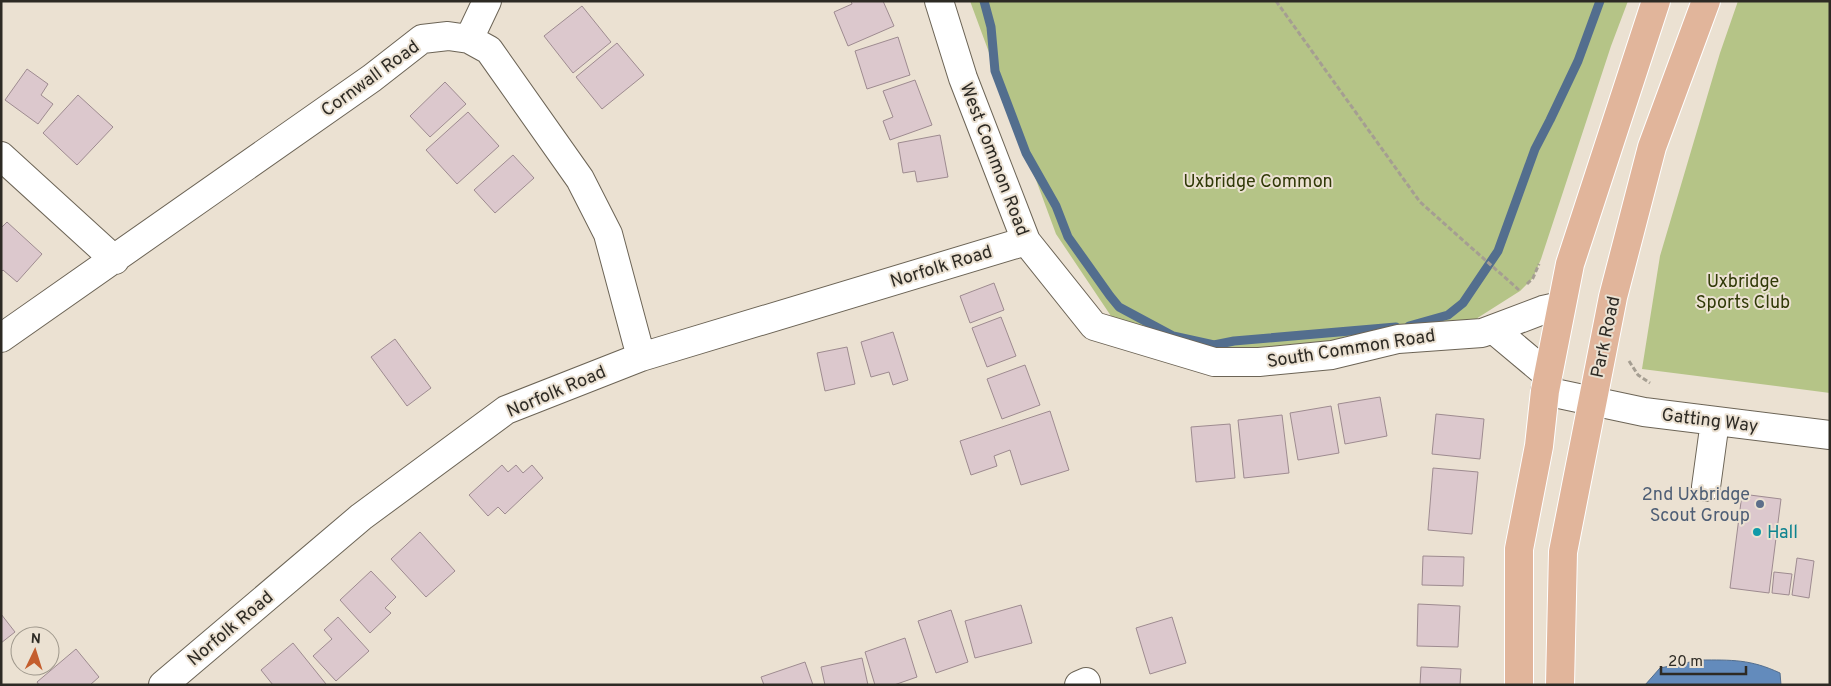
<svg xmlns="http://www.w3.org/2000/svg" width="1831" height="686" viewBox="0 0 1831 686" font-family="Overpass,sans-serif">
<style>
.green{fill:#b5c487}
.water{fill:#638bbc;stroke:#536e8e}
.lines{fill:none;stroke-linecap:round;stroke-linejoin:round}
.stream{stroke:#536e8e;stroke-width:9}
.building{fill:#dcc8cd;stroke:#9e8b90}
.minor-casing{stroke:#6c6456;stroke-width:30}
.major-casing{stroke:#fff;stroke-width:30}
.path{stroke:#a59e92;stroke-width:3;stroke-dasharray:5 2.5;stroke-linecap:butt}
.minor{stroke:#fff;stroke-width:28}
.major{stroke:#e1b59b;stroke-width:28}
.service-dot{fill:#5c6f8a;stroke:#ebe1d2;stroke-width:2}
.culture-dot{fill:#0f9aa8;stroke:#ebe1d2;stroke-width:2}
.labels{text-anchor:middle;stroke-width:4;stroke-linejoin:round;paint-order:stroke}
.street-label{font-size:18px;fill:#2d2a24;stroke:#ebe1d2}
.park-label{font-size:18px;fill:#313a08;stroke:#ebe1d2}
.service-label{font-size:18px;fill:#4e5e75;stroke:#ebe1d2;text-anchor:end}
.culture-label{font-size:18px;fill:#0d838f;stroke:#ebe1d2;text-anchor:start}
</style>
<rect width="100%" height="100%" fill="#ebe1d2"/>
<path class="green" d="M970,1H1628L1611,46L1541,259L1533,278L1520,291L1479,317L1458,333L1214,362L1111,316L1056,234Z
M1738,1H1830V393L1642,369L1660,256L1720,53Z"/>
<path class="water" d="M1700,660C1732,660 1750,659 1780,673L1781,685H1645L1660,668Z"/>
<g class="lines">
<path class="stream" d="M984,1L991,27L995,71L1026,153L1056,206L1068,237L1110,296L1119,307L1173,336L1214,345L1234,341L1396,327
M1409,326L1448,315L1463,303L1498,251L1535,149L1550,120L1578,61L1600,1"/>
</g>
<path class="building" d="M851,1H883L894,26L848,46L834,12L852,4Z
M582,6L611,42L573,73L544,36Z
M898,37L910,75L867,89L855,51Z
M617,43L644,75L602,109L576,77Z
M27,69L48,84L41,95L53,104L38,124L5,100Z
M915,80L932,125L890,140L883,121L893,117L883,91Z
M445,82L466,104L430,137L410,116Z
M78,95L113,127L77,165L43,133Z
M468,112L499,146L457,184L426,150Z
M940,135L948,177L917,182L915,171L903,173L898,143Z
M513,155L534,178L495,213L474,190Z
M7,222L42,254L17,282L3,270L1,272V228Z
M994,283L1004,310L970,323L960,296Z
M1001,317L1016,356L987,367L972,328Z
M893,332L908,380L893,385L889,372L871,377L861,342Z
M395,339L431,388L407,406L371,357Z
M847,347L855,384L825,391L817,353Z
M1025,365L1040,405L1002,419L987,379Z
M1380,397L1387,436L1345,444L1338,404Z
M1331,406L1339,453L1298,460L1290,413Z
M1050,411L1069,470L1021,485L1010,450L994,456L997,466L971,475L960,441Z
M1436,414L1484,419L1480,459L1432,454Z
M1282,415L1289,473L1244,478L1238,420Z
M1230,424L1235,478L1196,482L1191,427Z
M502,465L508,472L516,465L523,473L532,465L543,478L505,514L498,507L488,516L469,495Z
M1433,468L1478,472L1472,534L1428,530Z
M1742,494L1781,499L1769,593L1730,588Z
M420,532L455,571L426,597L391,559Z
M1423,556L1464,557L1463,586L1422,585Z
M1797,558L1814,561L1809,598L1792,595Z
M371,571L396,597L385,608L391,613L370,633L340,600Z
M1774,572L1792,574L1789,595L1772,593Z
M1418,604L1460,606L1458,647L1417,646Z
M1021,605L1032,643L975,658L965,621Z
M951,610L968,662L936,673L918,621Z
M1,614L15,632L1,643Z
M338,617L369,651L336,681L313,656L332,639L324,630Z
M1172,617L1186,663L1150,674L1136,628Z
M905,638L917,677L894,685H875L865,652Z
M293,643L326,684L325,685H273L261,670Z
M76,649L99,677L90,685H39L37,682Z
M862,658L868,685H825L821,667Z
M805,662L813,685H764L761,677Z
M1421,667L1461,669L1460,685H1420Z"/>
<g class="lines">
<g class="minor-casing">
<path id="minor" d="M939,1L963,78L1026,241L1094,326L1214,362H1259L1332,355L1398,339L1482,333L1543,310L1561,306
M469,39L487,1
M1,156L115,260
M1493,329L1548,375
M1,338L372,78L422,39L448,36L469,39L489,50L580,179L608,234L641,357
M1545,391L1644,412L1830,435
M1706,487L1715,421
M163,685L361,517L506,410L641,357L1026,241
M1079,685L1086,682"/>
</g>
<g class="major-casing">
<path id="major" d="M1519,685V549L1539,446L1545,391L1570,264L1656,1
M1560,685L1563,552L1613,297L1652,147L1706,1"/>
</g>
<path class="path" d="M1276,1L1420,202L1519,290
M1527,284L1533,278L1539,264
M1629,361L1638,375L1650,383"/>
<use href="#minor" class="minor"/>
<use href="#major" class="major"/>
</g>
<circle class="service-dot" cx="1760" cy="504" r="5"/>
<circle class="culture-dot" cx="1757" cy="532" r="5"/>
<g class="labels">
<g class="street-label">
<text transform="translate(370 78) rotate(-36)" y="6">Cornwall Road</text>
<text transform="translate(995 159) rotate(69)" y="6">West Common Road</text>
<text transform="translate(941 266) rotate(-17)" y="6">Norfolk Road</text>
<text transform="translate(1605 337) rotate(-78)" y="6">Park Road</text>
<text transform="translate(1351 348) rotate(-9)" y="6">South Common Road</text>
<text transform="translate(556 391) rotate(-23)" y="6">Norfolk Road</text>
<text transform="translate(1710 420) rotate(7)" y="6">Gatting Way</text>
<text transform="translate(230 628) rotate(-40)" y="6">Norfolk Road</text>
</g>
<g class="park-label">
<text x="1258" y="187">Uxbridge Common</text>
<text x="1743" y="287">Uxbridge<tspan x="1743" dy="21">Sports Club</tspan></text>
</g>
<g class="service-label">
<text x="1750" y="500">2nd Uxbridge<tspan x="1750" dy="21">Scout Group</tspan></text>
</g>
<g class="culture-label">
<text x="1767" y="538">Hall</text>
</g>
</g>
<rect width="1831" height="686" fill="none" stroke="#2d2a24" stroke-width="5"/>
<g transform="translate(35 651) rotate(4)"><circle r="24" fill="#ebe1d2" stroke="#9f988c"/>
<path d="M0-4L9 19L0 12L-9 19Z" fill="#c45e2e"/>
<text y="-8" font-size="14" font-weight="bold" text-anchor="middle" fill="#2d2a24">N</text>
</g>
<path d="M1661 666v8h85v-8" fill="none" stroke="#2d2a24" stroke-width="2.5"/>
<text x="1668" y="666" font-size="15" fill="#2d2a24" stroke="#ebe1d2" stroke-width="4" paint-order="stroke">20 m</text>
</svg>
